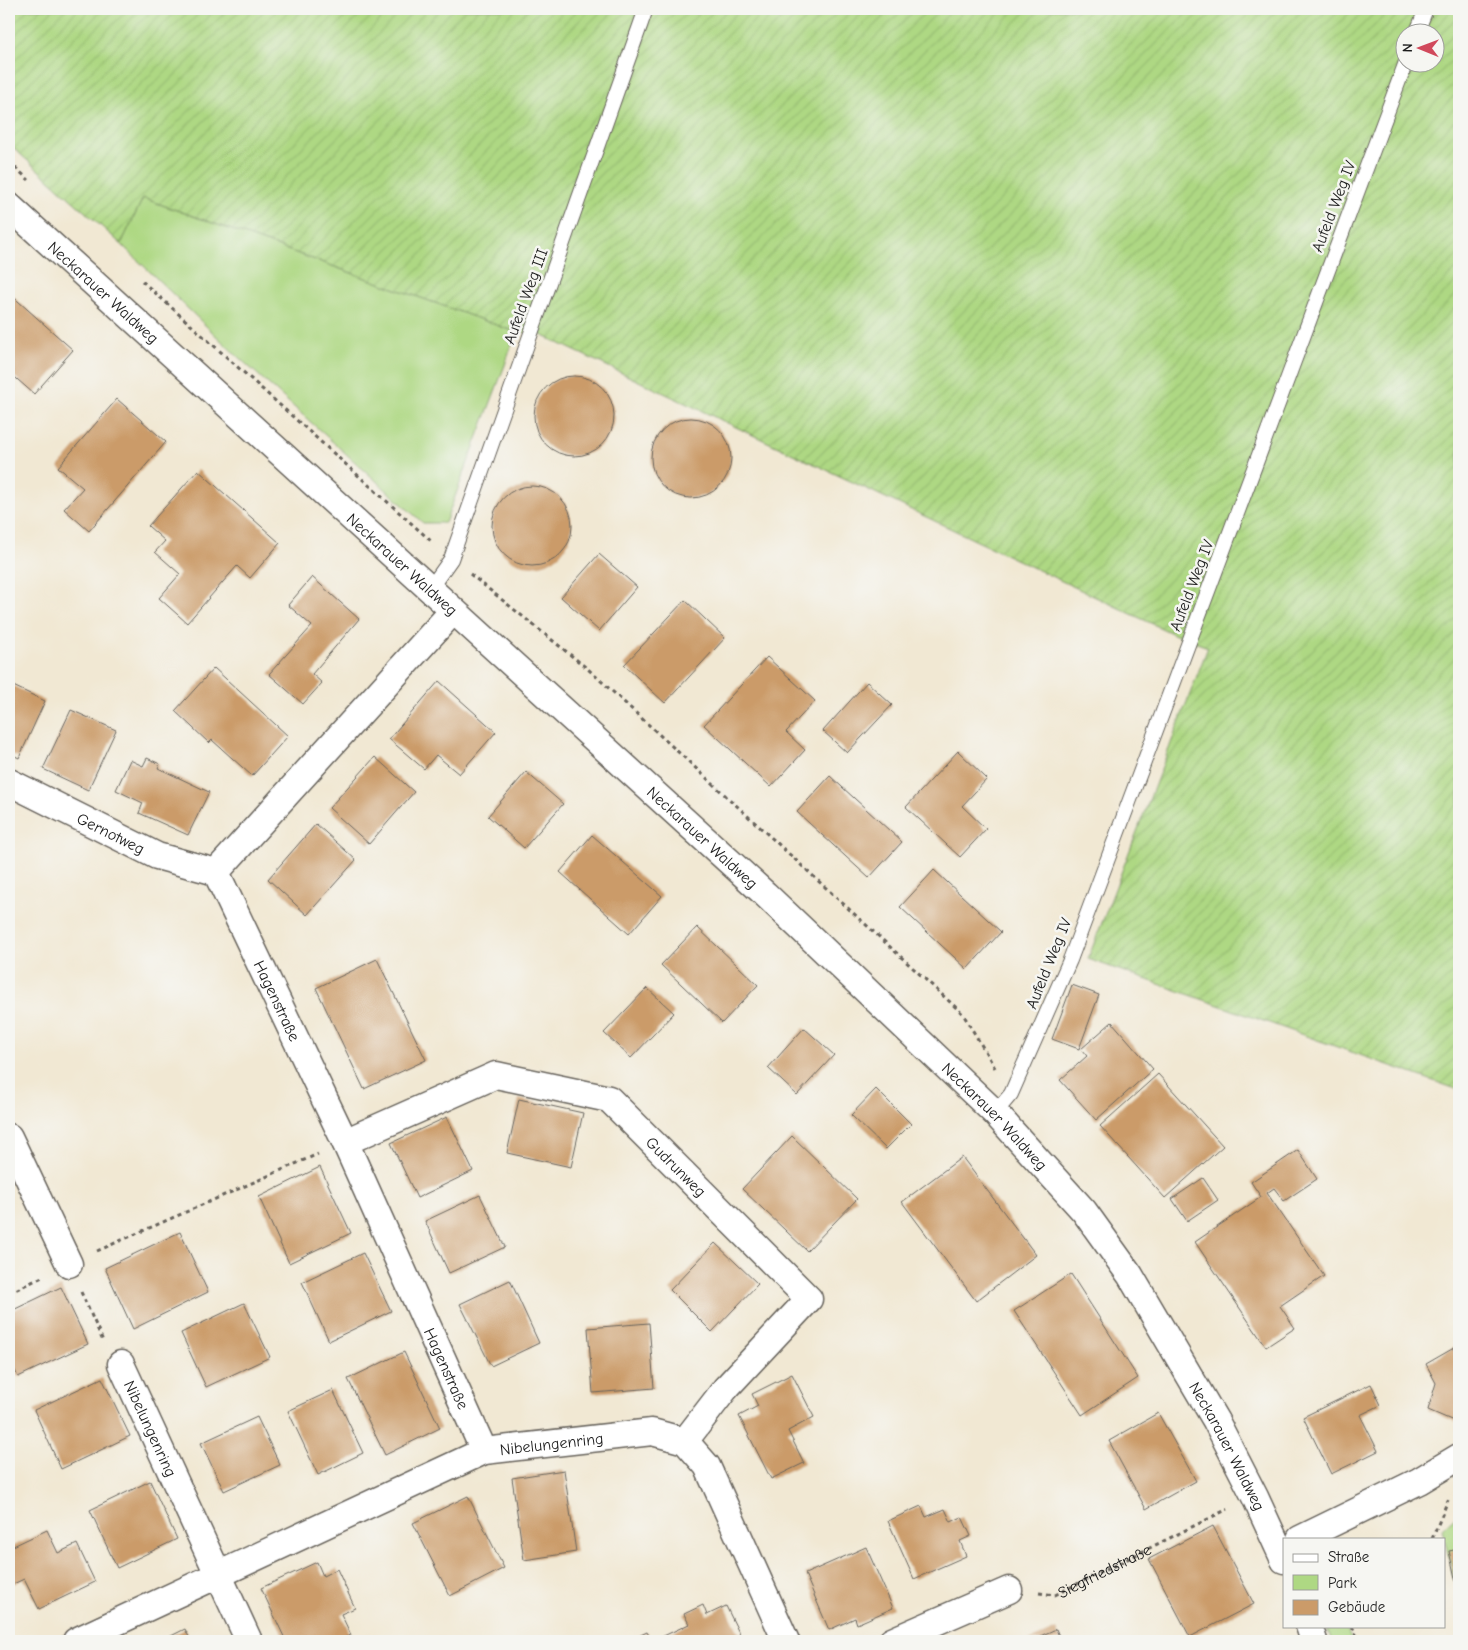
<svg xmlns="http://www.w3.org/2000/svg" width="1468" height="1650" viewBox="0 0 1468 1650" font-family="'Comic Neue',sans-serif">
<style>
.grass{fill:url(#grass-tufts);stroke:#657a50}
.park{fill:#aed883;stroke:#657a50}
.garden{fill:url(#garden-furrows);stroke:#657a50;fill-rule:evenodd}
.building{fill:#cb9b69}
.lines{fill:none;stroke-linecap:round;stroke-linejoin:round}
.service-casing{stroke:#67635c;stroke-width:16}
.minor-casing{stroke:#67635c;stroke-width:29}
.path{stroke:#67635c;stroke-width:3;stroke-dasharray:4 4;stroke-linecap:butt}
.service{stroke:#fff;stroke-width:14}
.minor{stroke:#fff;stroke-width:26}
.labels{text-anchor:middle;stroke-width:5;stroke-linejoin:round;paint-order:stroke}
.street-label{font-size:16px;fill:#1c1c1c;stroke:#f6f6f2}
</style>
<defs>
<pattern id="grass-tufts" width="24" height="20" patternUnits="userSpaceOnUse" patternTransform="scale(1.25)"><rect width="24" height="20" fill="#aed883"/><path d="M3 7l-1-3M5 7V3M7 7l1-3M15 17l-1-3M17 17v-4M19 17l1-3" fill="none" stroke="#95b971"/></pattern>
<pattern id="garden-furrows" width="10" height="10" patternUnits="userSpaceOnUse" patternTransform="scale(1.25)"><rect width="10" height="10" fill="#aed883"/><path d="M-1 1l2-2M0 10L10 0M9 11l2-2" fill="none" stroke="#95b971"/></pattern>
</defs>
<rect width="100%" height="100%" fill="#f6f6f2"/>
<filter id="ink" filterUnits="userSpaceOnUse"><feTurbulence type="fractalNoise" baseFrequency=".02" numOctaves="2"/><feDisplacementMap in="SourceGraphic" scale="10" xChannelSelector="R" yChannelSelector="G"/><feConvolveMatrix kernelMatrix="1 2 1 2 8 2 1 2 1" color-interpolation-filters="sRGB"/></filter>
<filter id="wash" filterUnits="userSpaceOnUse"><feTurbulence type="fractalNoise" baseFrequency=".0096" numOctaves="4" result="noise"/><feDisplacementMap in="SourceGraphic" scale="20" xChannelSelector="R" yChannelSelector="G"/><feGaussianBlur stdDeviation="1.12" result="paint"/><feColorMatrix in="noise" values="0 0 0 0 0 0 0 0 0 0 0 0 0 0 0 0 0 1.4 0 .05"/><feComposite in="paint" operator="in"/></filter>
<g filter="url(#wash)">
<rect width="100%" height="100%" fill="#f1e8d3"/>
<path class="grass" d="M1326,1626H1345L1352,1641H1332Z"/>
<path class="park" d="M143,198L516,332L505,365L445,523H423L236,355L121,244Z
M1459,1513V1600L1442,1529Z"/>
<path class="garden" d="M9,9H1459V1090L1088,959L1208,647L1178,636L537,333L516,332L143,198L121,244L9,144ZM1406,32H1436V62H1406Z"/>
<g id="blocks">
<path class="building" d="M9,293L73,350L34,394L9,372Z
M534 416a40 40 0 1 1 80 0a40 40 0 1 1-80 0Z
M117,399L166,442L89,531L64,509L83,488L58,467Z
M651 458a40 40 0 1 1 80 0a40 40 0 1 1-80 0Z
M198,470L280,543L250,578L237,566L187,623L159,598L180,574L155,552L165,541L148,526Z
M492 526a40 40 0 1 1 80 0a40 40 0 1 1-80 0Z
M599,554L637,587L599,631L561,597Z
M312,577L359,619L312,674L322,683L303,704L269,674L312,626L288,605Z
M685,600L725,638L665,703L624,665Z
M767,657L815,701L786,732L805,750L771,787L704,725Z
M214,668L288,736L252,776L212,740L209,743L175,711Z
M439,681L496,732L459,774L436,755L424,769L389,739Z
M867,682L892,705L847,753L823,731Z
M9,684L45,701L19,758L9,753Z
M71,710L116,730L88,790L43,769Z
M958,751L987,779L962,806L986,829L960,857L906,807Z
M375,757L414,792L369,844L329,808Z
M147,758L160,764L158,768L209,792L188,835L139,813L143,803L116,790L130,760L143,766Z
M526,772L563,804L524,848L488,816Z
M830,776L902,842L869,878L797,812Z
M316,824L356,860L307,915L268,879Z
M592,835L662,896L629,934L560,872Z
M934,870L1001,932L967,969L900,907Z
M697,927L758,985L722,1023L661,965Z
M377,959L426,1060L364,1089L316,988Z
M1072,985L1099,995L1079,1049L1052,1039Z
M647,988L674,1013L631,1058L604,1033Z
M1112,1022L1153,1069L1096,1120L1060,1080L1087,1056L1081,1049Z
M804,1028L834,1055L797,1095L768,1068Z
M1158,1074L1223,1146L1165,1198L1100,1126Z
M876,1089L911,1124L886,1149L851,1115Z
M519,1099L583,1113L571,1167L507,1153Z
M447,1117L473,1171L417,1198L391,1143Z
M792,1136L857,1199L807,1251L742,1189Z
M1298,1150L1317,1179L1284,1201L1274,1188L1267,1193L1324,1276L1280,1306L1295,1328L1266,1347L1195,1242L1261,1197L1251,1182Z
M962,1157L1036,1255L976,1301L902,1202Z
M320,1167L351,1233L289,1263L259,1197Z
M1203,1178L1218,1200L1187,1221L1172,1199Z
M480,1195L505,1247L449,1273L425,1221Z
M180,1232L208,1292L133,1329L105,1268Z
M715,1243L758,1284L712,1332L670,1290Z
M363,1253L391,1311L329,1341L302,1282Z
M1071,1274L1138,1378L1082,1415L1014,1311Z
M510,1280L539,1343L491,1366L460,1304Z
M61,1287L88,1344L18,1377L9,1358V1312Z
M244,1303L270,1357L206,1387L181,1333Z
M649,1323L654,1388L593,1393L588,1328Z
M1459,1345V1405L1456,1422L1428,1410L1436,1383L1426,1364Z
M404,1352L440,1428L385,1455L348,1379Z
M792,1374L814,1417L788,1431L804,1463L771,1479L739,1416L758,1406L752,1394Z
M102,1378L130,1436L61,1469L34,1410Z
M1371,1384L1381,1405L1360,1415L1378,1451L1331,1474L1303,1417Z
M333,1390L363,1453L318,1475L288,1411Z
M1158,1413L1196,1481L1146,1509L1109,1441Z
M257,1417L280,1465L224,1491L201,1443Z
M564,1470L576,1552L524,1560L512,1478Z
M150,1481L177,1539L117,1568L90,1510Z
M468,1496L504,1568L450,1596L413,1523Z
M921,1506L926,1517L945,1509L951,1522L962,1517L971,1536L960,1541L966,1556L914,1579L888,1521Z
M1213,1526L1254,1604L1190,1637L1149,1559Z
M47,1530L58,1553L77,1544L95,1582L39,1609L24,1579L11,1585L9,1580V1548Z
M866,1547L893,1608L857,1624L855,1618L829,1630L805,1574Z
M1459,1549V1587H1457L1449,1551Z
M317,1562L323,1576L337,1569L355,1608L341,1614L351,1635L337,1641H286L261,1588Z
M703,1605L707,1615L726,1606L743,1641H653L689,1624L684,1614Z
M185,1629L191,1641H161Z
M1056,1629L1061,1641H1029Z
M647,1632L652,1641H628Z
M1260,1636L1262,1641H1246Z"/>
</g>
</g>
<g filter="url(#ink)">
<use href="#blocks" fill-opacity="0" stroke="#67635c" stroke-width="1"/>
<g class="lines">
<g class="service-casing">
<path id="service" d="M1417,32L1426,9
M429,590L451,559L646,9
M995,1113L1011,1094L1070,960L1406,62"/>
</g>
<g class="minor-casing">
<g id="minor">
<path id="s2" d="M9,206L765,894L995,1113L1084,1211L1130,1275L1216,1421L1255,1497L1284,1560"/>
<path id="s3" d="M453,611L216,872L345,1142L484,1451"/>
<path id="s4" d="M9,782L157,856L216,872"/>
<path d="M9,1137L69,1264"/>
<path id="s5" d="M345,1142L496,1075L609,1099L809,1299L725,1389L685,1441"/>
<path id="s6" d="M121,1364L249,1641"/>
<path d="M1300,1539L1419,1481L1459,1457"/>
<path d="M1309,1626L1314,1641"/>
<path id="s7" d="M76,1641L484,1451L652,1432L685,1441L707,1466L786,1641"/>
<path d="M892,1641L1009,1590"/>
</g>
</g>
<g class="path">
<path d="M9,162L29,180"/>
<path d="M142,281L431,541"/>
<path d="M470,574L588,669L963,1014L995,1068"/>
<path d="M97,1251L318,1154"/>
<path d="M81,1292L103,1341"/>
<path d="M9,1293L42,1277"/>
<path d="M1432,1539L1448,1500"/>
<path id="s1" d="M1039,1593L1055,1595L1228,1509"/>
<path d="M1352,1626L1359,1641"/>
</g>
<use href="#service" class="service"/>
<use href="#minor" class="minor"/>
</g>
</g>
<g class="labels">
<g class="street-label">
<text transform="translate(1333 206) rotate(-69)" y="6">Aufeld Weg IV</text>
<text dy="6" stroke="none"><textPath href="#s2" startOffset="128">Neckarauer Waldweg</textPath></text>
<text transform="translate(525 296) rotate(-70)" y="6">Aufeld Weg III</text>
<text dy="6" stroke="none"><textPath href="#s2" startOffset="532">Neckarauer Waldweg</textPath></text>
<text transform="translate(1191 585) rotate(-69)" y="6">Aufeld Weg IV</text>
<text dy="6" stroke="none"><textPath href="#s4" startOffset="114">Gernotweg</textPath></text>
<text dy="6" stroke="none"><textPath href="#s2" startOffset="938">Neckarauer Waldweg</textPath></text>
<text transform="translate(1048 963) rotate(-68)" y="6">Aufeld Weg IV</text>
<text dy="6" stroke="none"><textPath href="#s3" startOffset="495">Hagenstraße</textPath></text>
<text dy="6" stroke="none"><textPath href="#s2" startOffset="1342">Neckarauer Waldweg</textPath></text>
<text dy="6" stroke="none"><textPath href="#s5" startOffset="376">Gudrunweg</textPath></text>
<text dy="6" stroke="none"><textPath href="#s3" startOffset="900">Hagenstraße</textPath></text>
<text dy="6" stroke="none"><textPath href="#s6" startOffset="71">Nibelungenring</textPath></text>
<text dy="6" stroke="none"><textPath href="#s7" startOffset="518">Nibelungenring</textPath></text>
<text dy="6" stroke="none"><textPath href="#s2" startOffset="1748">Neckarauer Waldweg</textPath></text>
<text dy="6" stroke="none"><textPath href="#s1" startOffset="71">Siegfriedstraße</textPath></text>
</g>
</g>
<rect width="1468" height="1650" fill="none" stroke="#f6f6f2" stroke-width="30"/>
<rect x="1283" y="1538" width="162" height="90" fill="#f6f6f2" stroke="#9f9f9c"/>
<rect x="1293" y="1554" width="25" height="8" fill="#ffffff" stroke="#9f9f9c"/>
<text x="1328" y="1562" font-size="15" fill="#1c1c1c">Straße</text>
<rect x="1293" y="1575" width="25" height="15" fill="#aed883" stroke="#9f9f9c"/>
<text x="1328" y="1588" font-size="15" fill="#1c1c1c">Park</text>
<rect x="1293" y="1600" width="25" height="15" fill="#cb9b69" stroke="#9f9f9c"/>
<text x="1328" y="1612" font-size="15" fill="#1c1c1c">Gebäude</text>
<g transform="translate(1420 48) rotate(271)"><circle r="24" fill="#f6f6f2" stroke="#9f9f9c"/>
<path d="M0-4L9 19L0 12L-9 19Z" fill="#d1495b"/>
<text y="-8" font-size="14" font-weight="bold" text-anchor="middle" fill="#1c1c1c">N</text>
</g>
</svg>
